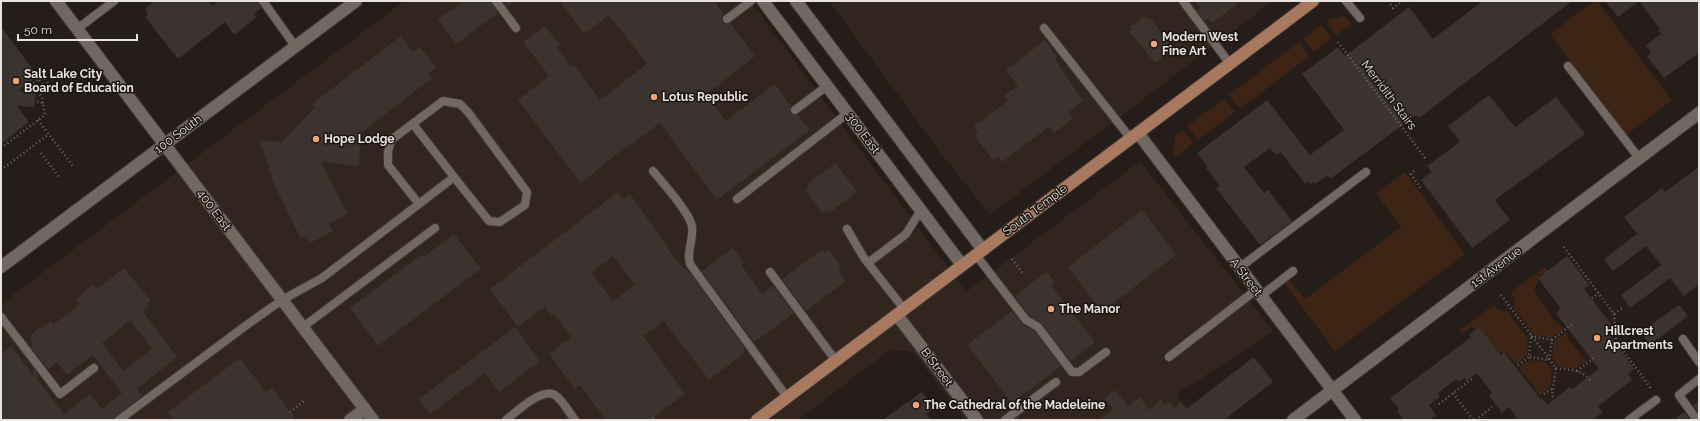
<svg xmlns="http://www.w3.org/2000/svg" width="1700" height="421" viewBox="0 0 1700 421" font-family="Raleway,sans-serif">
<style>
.built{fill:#32251e}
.green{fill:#3e2415}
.building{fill:#3b332f;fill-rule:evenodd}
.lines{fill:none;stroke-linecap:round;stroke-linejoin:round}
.service-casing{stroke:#3e3735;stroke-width:10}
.minor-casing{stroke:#3e3735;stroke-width:14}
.tertiary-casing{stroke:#3e3735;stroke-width:14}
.primary-casing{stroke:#3e3735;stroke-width:14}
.path{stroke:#6f6864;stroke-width:2.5;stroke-dasharray:1 3;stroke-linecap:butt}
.service{stroke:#716863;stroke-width:8}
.minor{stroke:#716863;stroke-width:12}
.tertiary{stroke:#716863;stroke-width:12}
.primary{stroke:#a9795f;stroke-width:12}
.poi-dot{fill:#f0a378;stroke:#1b1410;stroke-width:1.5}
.labels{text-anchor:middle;stroke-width:3;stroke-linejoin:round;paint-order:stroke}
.poi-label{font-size:12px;font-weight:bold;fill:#e8e3e0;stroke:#1b1410;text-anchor:start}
.street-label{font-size:12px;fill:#e8e3e0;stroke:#1b1410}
</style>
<rect width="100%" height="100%" fill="#251d19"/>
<path class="built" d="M404,1H750L966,292L1140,161L1273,331L1177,394L1194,420H965L913,352L890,350L798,420H1V304Z
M829,1H1273L990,215L940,152Z"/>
<path class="green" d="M1594,1H1597L1672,100L1626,135L1550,34Z
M1343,15L1352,24L1336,35L1326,22L1333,17L1337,19Z
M1321,25L1332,38L1314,52L1303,39Z
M1299,42L1309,56L1240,109L1229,95Z
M1224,99L1235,112L1198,140L1187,126Z
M1183,130L1193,143L1178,156L1174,155L1173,153L1175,136Z
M1405,172L1465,254L1335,351L1284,283L1289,280L1305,299L1401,227L1376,193Z
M1544,267L1549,271L1540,274L1534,291L1554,320L1564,329L1551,338L1534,335L1513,307L1515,300L1510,293Z
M1494,305L1500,311H1507L1528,339L1527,355L1517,364L1506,353L1500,352L1478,330L1471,327L1461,334L1460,332L1461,329Z
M1567,332V337L1586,361L1575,369L1558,366L1552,357L1554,341Z
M1529,360L1545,362L1552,371L1550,387L1540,396L1533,384L1521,372L1519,367Z"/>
<path class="building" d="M155,1H208L213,6L219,1H258L261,8L254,14L257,17L234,35L225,22L178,59L145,17L148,14L145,9Z
M464,1H491L498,13L456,44L438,19Z
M503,1H515L507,7Z
M559,1H714L724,14L722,19L723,23L727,24L730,23L755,56L706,95L726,121L775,84L791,106L790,110L791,114L793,115H798L810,130L717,200L660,123L625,149L624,148L581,183L518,100L549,76L523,42L545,26L560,45L557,47L571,67L574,65L600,100L647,64L609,15L584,34Z
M1195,1H1241L1212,23L1208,18L1205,21L1197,11L1200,8Z
M1483,1H1572L1419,118L1416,115L1330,179L1327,175L1316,184L1314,182L1310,185L1308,181L1305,184L1281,152L1276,155L1270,148L1244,167L1264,193L1268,190L1292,221L1260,245L1216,188L1220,186L1206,168L1208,167L1197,153L1267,100L1310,155L1344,130L1302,74L1338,47L1345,56L1409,7L1433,39Z
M1605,1H1639L1618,17Z
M1639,1H1699V53L1664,78L1647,56L1651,52L1646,45L1661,34L1658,30L1660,29Z
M1145,16L1147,19L1152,20L1173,49L1155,63L1129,31L1132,30L1130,27Z
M1,27L38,76L18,91L36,94L34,107L17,106L29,122L1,144Z
M401,36L413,52L420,47L436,67L429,73L432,78L361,133L359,166L321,162L348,214L329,224L333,231L310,243L306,236L301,239L271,178L272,177L260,140L282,142L315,107L312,104Z
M1045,40L1057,57L1055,59L1083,101L1069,112L1073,119L1054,133L1049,127L1002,162L998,156L993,160L974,135L978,132L974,126L1008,101L1005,95L1018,86L1006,70Z
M1489,95L1515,127L1556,97L1585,134L1495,200L1510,220L1472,248L1421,180L1432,172L1427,166L1460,142L1448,126Z
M836,163L857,192L829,213L826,210L822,213L805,190L809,187L807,184Z
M1699,167V284L1684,296L1670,278L1630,308L1621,295L1661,265L1646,246L1613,271L1604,259L1637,234L1624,217L1662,188L1665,192Z
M618,192L623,199L630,194L667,246L666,247L684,269L685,268L693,277L745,349L743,351L745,353L709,380L664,321L643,336L685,394L650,420H606L580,385L575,389L549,354L571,337L554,314L551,316L545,307L518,327L490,289ZM613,256L635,285L613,301L591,273Z
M1142,210L1176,255L1102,312L1068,267Z
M454,234L481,269L378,346L350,308L422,254L424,257Z
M733,248L744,263L741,265L762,294L773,286L794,313L754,342L702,271Z
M823,249L825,252L829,250L842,267L838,269L846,281L806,311L782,279Z
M1567,256L1589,285L1584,289L1614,328L1608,333L1634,369L1628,374L1632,380L1598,406L1603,412L1592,420H1518L1509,407L1502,413L1489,395L1492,393L1477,373L1466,381L1464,378L1459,382L1457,379L1438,393L1440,397L1429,405L1436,415L1429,420H1404L1397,411L1399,409L1390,398L1471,337L1469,335L1479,327L1501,355L1504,352L1540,399L1542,398L1547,405L1570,387L1572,389L1599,369L1556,313L1561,309L1538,278Z
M124,268L151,301L147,304L149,306L143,311L177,357L137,389L142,396L111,420H1V355L11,346L33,375V368L39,376L36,378L64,414L90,394L102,409L122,393L93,355L67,375L57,362L48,369L32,349L31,335L37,329L42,328L51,321L53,325L80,304L76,299L93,285L97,289ZM130,320L152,349L123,371L102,343Z
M1047,271L1055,282L1051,285L1095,342L1071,361L1042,324L1030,316L1015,296Z
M1679,305L1688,316L1650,345L1641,332Z
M1012,311L1022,324L1034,331L1061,366L1012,403L967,345Z
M515,327L540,361L499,392L485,373L430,414L419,399Z
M1254,357L1273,382L1224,420H1099L1113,409L1104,398L1115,390L1128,406L1140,397L1149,410L1161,400L1164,405L1169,401L1174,408L1181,402L1186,409Z
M240,358L266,392L272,387L296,420H174L168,412Z
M922,392L934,408L926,414L931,420H882Z
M1699,401V413L1693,405Z
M1684,412L1690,420H1674Z"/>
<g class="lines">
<g class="service-casing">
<path id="service" d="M263,1L295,46
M496,1L516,28
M1183,1L1230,64
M1346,1L1360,18
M727,19L751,1
M1044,28L1131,139
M77,29L114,1
M1568,66L1639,158
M795,110L827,86
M413,124L454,177
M653,171C662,182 691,214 692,227C694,240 686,251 690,264L787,397
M737,199L848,113
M847,229L864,258L904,309
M976,255L1026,320L1038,327L1072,372H1079L1106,352
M868,263L906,234L921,210
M1239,268L1366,172
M770,272L836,361
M1261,296L1293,271
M1,317L60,394L94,368
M303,327L435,228
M1683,339L1699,362
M1169,357L1256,290
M119,420L248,324L282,300L322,278L419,204L388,165V152L391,140L443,101L460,104L468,112L527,192L525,205L500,222L489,221L454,177L419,204
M506,420C516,412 542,387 555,395C563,401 569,412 575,420
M1005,420L1056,382
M1629,420L1656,400
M1697,420L1679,395L1699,379"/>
</g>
<g class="minor-casing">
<path id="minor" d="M56,1L373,420
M763,1L962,265
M796,1L983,250
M1138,133L1355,420
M897,315L977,420
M350,420L365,409
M1293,420L1699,113"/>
</g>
<g class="tertiary-casing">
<path id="tertiary" d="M1,267L356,1"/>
</g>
<g class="primary-casing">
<path id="primary" d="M757,420L1313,1"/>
</g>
<path class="path" d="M1388,1L1393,8L1403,1
M1338,42L1426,159
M43,103L42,98L32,84L39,79L46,89L50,86L43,76L55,67
M38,120L73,166
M1,148L45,115L43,103L35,101
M41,153L59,177
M1,170L49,134
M1414,171L1411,174L1422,190
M1564,247L1614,314L1622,308
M1012,259L1024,275
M1501,295L1556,368L1552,396L1554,398
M1592,298L1599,293
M1614,314L1616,341L1652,390
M1531,336L1552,340L1549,360L1529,357Z
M1552,340L1572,324
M1518,365L1529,357
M1556,368C1569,370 1581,369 1590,380
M1577,371L1596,356
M1453,393L1473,420
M1544,394L1553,388
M1439,404L1473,378
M290,412L305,400
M653,418L655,420
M1476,420L1492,407"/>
<use href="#service" class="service"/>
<use href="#minor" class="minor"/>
<use href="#tertiary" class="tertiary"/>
<use href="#primary" class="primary"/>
</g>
<g class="poi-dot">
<circle cx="1154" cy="44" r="4"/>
<circle cx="16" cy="81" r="4"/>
<circle cx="654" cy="97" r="4"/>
<circle cx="316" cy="139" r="4"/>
<circle cx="1051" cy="309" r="4"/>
<circle cx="1597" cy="338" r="4"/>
<circle cx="916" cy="405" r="4"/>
</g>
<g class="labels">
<g class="poi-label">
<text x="1162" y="41">Modern West<tspan x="1162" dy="14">Fine Art</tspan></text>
<text x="24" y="78">Salt Lake City<tspan x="24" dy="14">Board of Education</tspan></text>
<text x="662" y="101">Lotus Republic</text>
<text x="324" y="143">Hope Lodge</text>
<text x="1059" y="313">The Manor</text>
<text x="1605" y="335">Hillcrest<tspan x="1605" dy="14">Apartments</tspan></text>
<text x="924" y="409">The Cathedral of the Madeleine</text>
</g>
<g class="street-label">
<text transform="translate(1389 95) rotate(53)" y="4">Merridith Stairs</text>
<text transform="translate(863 133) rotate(53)" y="4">300 East</text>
<text transform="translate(178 134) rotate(-37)" y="4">100 South</text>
<text transform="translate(214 210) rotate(53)" y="4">400 East</text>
<text transform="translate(1035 210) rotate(-37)" y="4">South Temple</text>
<text transform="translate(1496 267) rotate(-37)" y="4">1st Avenue</text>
<text transform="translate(1246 277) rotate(52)" y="4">A Street</text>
<text transform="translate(937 367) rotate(53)" y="4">B Street</text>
</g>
</g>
<rect width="1700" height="421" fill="none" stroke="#e8e3e0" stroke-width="4"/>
<path d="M18 34v6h119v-6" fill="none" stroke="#e8e3e0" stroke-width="2"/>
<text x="24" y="34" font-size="12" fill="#e8e3e0" stroke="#1b1410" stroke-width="3" paint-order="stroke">50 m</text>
</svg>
